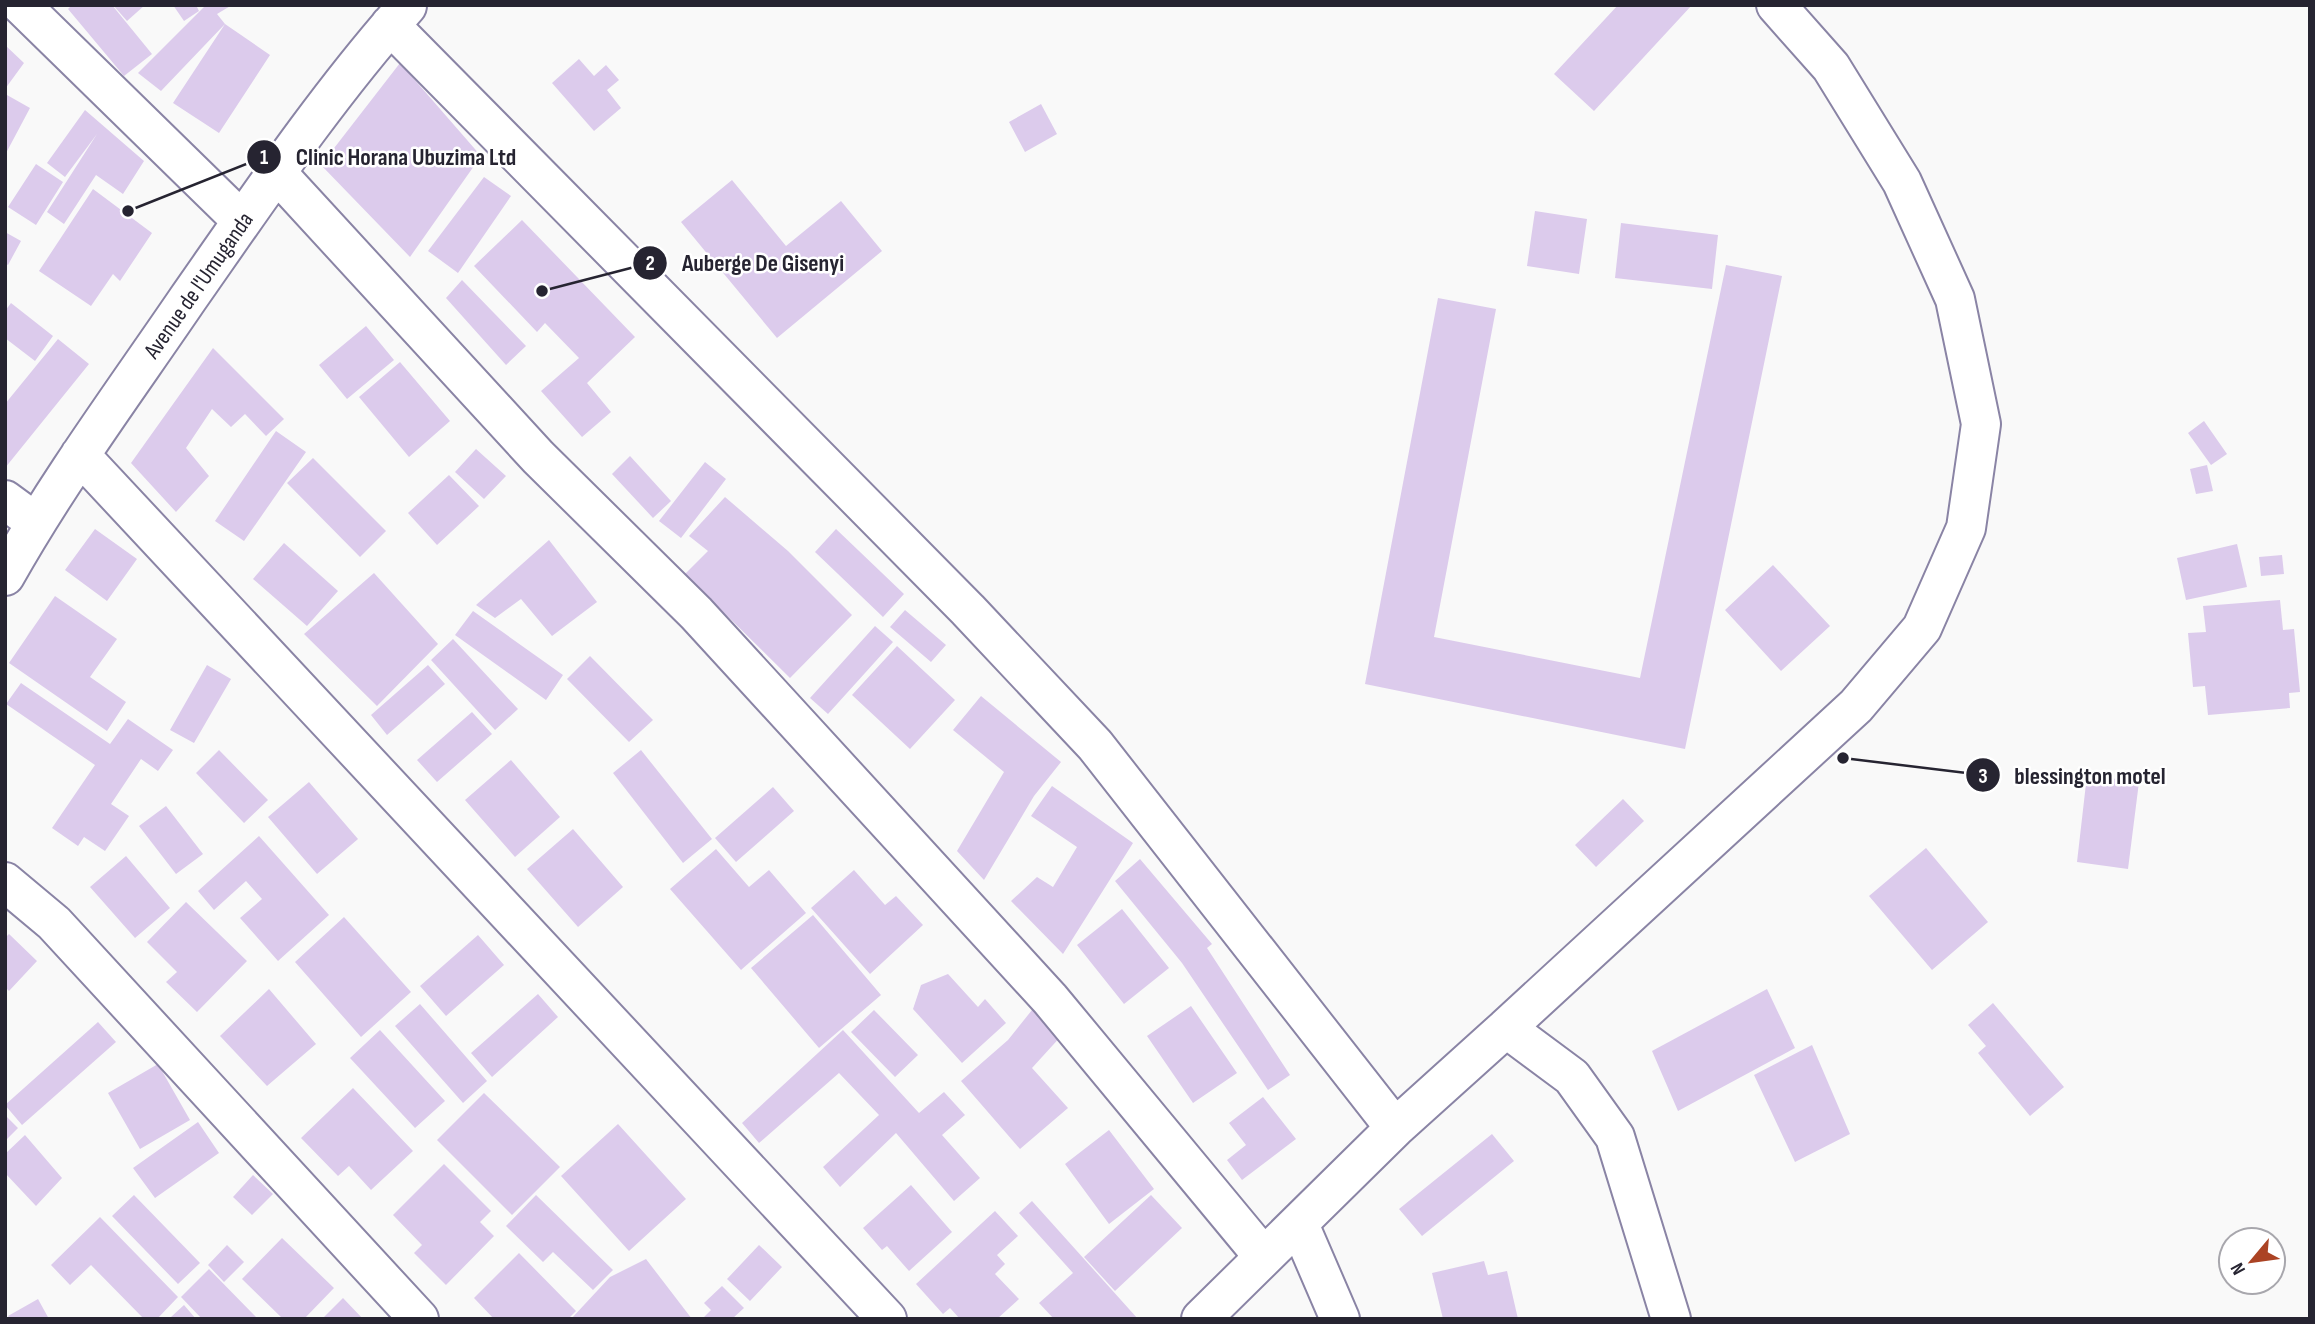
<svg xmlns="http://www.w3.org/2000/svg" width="2315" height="1324" viewBox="0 0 2315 1324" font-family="'Sofia Sans Condensed',sans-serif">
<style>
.building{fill:#dccbec}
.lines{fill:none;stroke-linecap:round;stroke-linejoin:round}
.minor-casing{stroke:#8a84a5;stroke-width:42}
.minor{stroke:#fff;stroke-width:38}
.labels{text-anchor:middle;stroke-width:5;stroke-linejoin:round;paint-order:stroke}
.street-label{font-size:23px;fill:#262431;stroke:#fff}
.leader{fill:none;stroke:#262431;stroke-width:2.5}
.callout-dot{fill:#262431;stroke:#fff;stroke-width:2.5}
.mark-label{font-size:21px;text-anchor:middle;font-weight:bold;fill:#fff}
.callout-label{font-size:24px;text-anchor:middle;font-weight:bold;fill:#262431;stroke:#fff;stroke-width:5;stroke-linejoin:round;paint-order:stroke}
</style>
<rect width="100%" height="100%" fill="#f9f9f9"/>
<path class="building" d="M72,5H112L152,54L124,76L68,9Z
M113,5H145L127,21Z
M173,5H196L199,11L184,21Z
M206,5H232L217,14L225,24L161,91L138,73Z
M1618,5H1692L1594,111L1554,74Z
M225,24L270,55L219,133L173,103Z
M5,45L24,63L5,89Z
M579,59L594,76L606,65L619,80L607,90L621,108L594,131L552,83Z
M400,63L481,156L410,257L321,165Z
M7,95L30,108L5,155V98Z
M1041,104L1057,134L1025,152L1009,122Z
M85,110L144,161L123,194L96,175L64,224L47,212L97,134L65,177L47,163Z
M36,164L63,182L36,225L8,207Z
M484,177L511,196L458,273L428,251Z
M732,180L786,246L841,201L882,251L777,338L681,222Z
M93,189L152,233L120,281L113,274L91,306L39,271Z
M1535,211L1587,219L1579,274L1527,266Z
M522,220L635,337L587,383L611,412L582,437L541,391L579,358L545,323L537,332L474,266Z
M1621,223L1718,235L1712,289L1615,278Z
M5,232L21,241L8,265L5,263Z
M1726,265L1782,276L1685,749L1365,684L1438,298L1496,309L1434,637L1640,678Z
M462,280L526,346L506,365L446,298Z
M11,303L53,336L35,361L5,338V311Z
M366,326L394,360L347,399L319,365Z
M58,339L89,364L5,468V404Z
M213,348L284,419L266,436L245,414L231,427L212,409L186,448L209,476L176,512L131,463Z
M400,362L450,421L409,457L359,397Z
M2204,421L2227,454L2211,465L2188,433Z
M276,431L306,452L244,541L215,521Z
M476,449L506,476L484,499L455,472Z
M630,456L671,501L653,518L612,474Z
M313,458L386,531L360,557L287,483Z
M705,462L726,479L681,538L659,521Z
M2207,465L2213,491L2196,494L2190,469Z
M449,475L479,506L437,545L408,513Z
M725,497L788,551L852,615L790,678L685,574L708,551L689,536Z
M95,529L137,559L107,601L65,570Z
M836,529L904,594L883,617L815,552Z
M549,540L597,602L552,636L521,599L495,618L476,605Z
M284,543L338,591L307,626L253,579Z
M2237,544L2247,587L2186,600L2177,558Z
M2282,555L2284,574L2261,576L2259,557Z
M1773,565L1830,626L1781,671L1725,610Z
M374,573L438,644L377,706L304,634Z
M55,596L117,639L90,677L126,702L107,731L9,663Z
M2280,600L2283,630L2294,629L2300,692L2289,693L2290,708L2208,715L2205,686L2193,687L2188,633L2206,632L2203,606Z
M905,610L946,645L931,662L890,627Z
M473,611L563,675L546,700L455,635Z
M875,626L893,642L828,714L810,698Z
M453,639L518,709L495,730L431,660Z
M897,646L955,700L910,749L852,695Z
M590,656L653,720L629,742L567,679Z
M207,665L231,679L194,743L170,730Z
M428,665L445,684L387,735L371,715Z
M21,683L110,744L128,719L173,750L158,771L141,759L111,804L129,816L105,851L84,837L78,846L52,828L95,765L6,704Z
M981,696L1061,762L1034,796L984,880L957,851L1004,772L953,730Z
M472,712L492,734L437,782L417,760Z
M219,750L268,800L244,823L196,773Z
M641,750L712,839L683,863L613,773Z
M511,760L560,817L515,857L465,800Z
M2087,775L2139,782L2128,869L2077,862Z
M309,782L358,839L317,874L268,817Z
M1052,786L1133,843L1063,954L1011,901L1037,877L1053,887L1077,847L1031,816Z
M773,787L794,811L736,862L715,838Z
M1623,799L1644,821L1596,867L1575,845Z
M166,806L203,854L176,874L139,826Z
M573,829L623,887L578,927L527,869Z
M259,836L329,915L278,961L240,918L262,899L246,881L214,910L198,891Z
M1926,848L1988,922L1932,970L1869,896Z
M716,849L749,887L769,870L806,913L741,970L670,889Z
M126,856L170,908L135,938L90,887Z
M1140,859L1212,944L1207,948L1290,1075L1268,1090L1182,963L1115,881Z
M854,870L885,905L896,896L923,925L870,974L811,908Z
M186,902L247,961L197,1012L166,982L177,972L147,942Z
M1122,909L1169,968L1124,1004L1077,945Z
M813,915L881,995L819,1048L751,968Z
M344,917L411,992L361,1037L295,962Z
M9,934L37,961L9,991L5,987V938Z
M478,935L504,965L446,1016L420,986Z
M948,974L978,1007L985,999L1006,1023L962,1063L913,1009L921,985Z
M269,989L316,1044L267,1086L220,1036Z
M1767,989L1795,1048L1678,1111L1652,1051Z
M538,994L558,1017L492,1077L471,1053Z
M1993,1003L2064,1087L2030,1116L1978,1053L1986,1046L1968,1025Z
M420,1004L487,1081L463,1103L395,1026Z
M1036,1005L1063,1034L1032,1068L1068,1108L1020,1149L961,1081L1008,1040Z
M1191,1006L1237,1073L1193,1103L1147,1036Z
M874,1010L918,1055L895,1077L851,1032Z
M98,1022L116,1042L22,1125L5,1105Z
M380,1030L445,1101L415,1128L350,1058Z
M843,1030L919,1113L944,1092L965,1115L942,1135L980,1178L954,1201L896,1133L840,1187L823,1167L879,1115L839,1073L759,1143L742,1123Z
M1812,1045L1850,1134L1795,1162L1754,1075Z
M158,1064L190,1120L140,1149L108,1093Z
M353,1088L413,1151L371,1190L349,1166L338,1176L301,1138Z
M484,1093L560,1167L512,1215L437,1140Z
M1263,1097L1296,1139L1242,1180L1227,1160L1246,1145L1229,1123Z
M5,1115L18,1128L5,1141Z
M198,1122L219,1153L155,1198L133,1168Z
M618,1124L686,1199L629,1251L561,1176Z
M1109,1130L1154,1189L1109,1224L1065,1164Z
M1492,1134L1514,1161L1422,1236L1399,1209Z
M25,1135L62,1178L36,1206L5,1173V1154Z
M444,1164L491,1211L480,1222L494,1236L446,1285L414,1253L422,1245L393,1215Z
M253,1175L273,1194L252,1215L233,1197Z
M911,1185L952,1232L909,1271L887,1246L882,1250L863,1228Z
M134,1195L200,1263L178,1284L112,1216Z
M536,1195L613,1270L593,1290L553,1252L543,1262L506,1226Z
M1151,1195L1182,1228L1115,1291L1084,1257Z
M1032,1201L1138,1319H1054L1039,1303L1073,1273L1019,1213Z
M995,1211L1018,1236L997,1255L1005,1264L995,1274L1019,1299L997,1319H960L950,1308L943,1314L916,1284Z
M100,1217L178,1297L157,1319H144L91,1265L70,1285L51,1265Z
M282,1238L334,1288L304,1319H283L242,1279Z
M227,1245L244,1262L224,1282L208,1265Z
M759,1245L782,1267L750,1301L727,1279Z
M519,1253L576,1311L568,1319H494L474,1298Z
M646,1259L692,1319H571L610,1277Z
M1484,1261L1488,1275L1507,1271L1518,1319H1443L1432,1273Z
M209,1269L258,1319H202L181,1297Z
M722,1286L744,1308L732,1319H702L711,1310L704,1303Z
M343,1298L363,1319H322Z
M38,1299L49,1319H10L8,1316Z
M184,1305L196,1319L171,1317Z"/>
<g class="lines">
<g class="minor-casing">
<path id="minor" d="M21,5L242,221
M390,25L968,610L1095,745L1395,1128
M276,172L538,457L696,613L1050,999L1263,1256
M80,455L887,1319
M5,500L35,522
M5,576C59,480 125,391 187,300C257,200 326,97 407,6
M5,882L54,923L419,1319
M1506,1028L1856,706L1922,628L1966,528L1981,424L1955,299L1902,182L1831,67L1776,5
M1299,1224L1340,1319
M1201,1319L1395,1128L1506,1028L1572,1077L1615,1137L1671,1319"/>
</g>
<use href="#minor" class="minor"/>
</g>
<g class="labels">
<g class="street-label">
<text transform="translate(198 285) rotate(-55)" y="8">Avenue de l'Umuganda</text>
</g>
</g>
<path class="leader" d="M128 211L264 157M542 291L650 263M1843 758L1983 775"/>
<g class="callout-dot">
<circle cx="128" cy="211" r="7"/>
<circle cx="542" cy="291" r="7"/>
<circle cx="1843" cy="758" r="7"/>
<circle cx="264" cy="157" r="18"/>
<circle cx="650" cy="263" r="18"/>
<circle cx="1983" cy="775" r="18"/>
</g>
<g class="mark-label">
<text x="264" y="164">1</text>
<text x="650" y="270">2</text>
<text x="1983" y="783">3</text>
</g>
<g class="callout-label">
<text x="406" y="165">Clinic Horana Ubuzima Ltd</text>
<text x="763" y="271">Auberge De Gisenyi</text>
<text x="2090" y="784">blessington motel</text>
</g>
<rect width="2315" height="1324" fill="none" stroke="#262431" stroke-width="14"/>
<g transform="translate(2252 1261) rotate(241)"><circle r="33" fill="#ffffff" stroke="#a8a7ad" stroke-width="2"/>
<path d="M0-5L12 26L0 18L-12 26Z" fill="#ab4324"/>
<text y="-10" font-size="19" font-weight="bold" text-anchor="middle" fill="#262431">N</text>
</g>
</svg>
